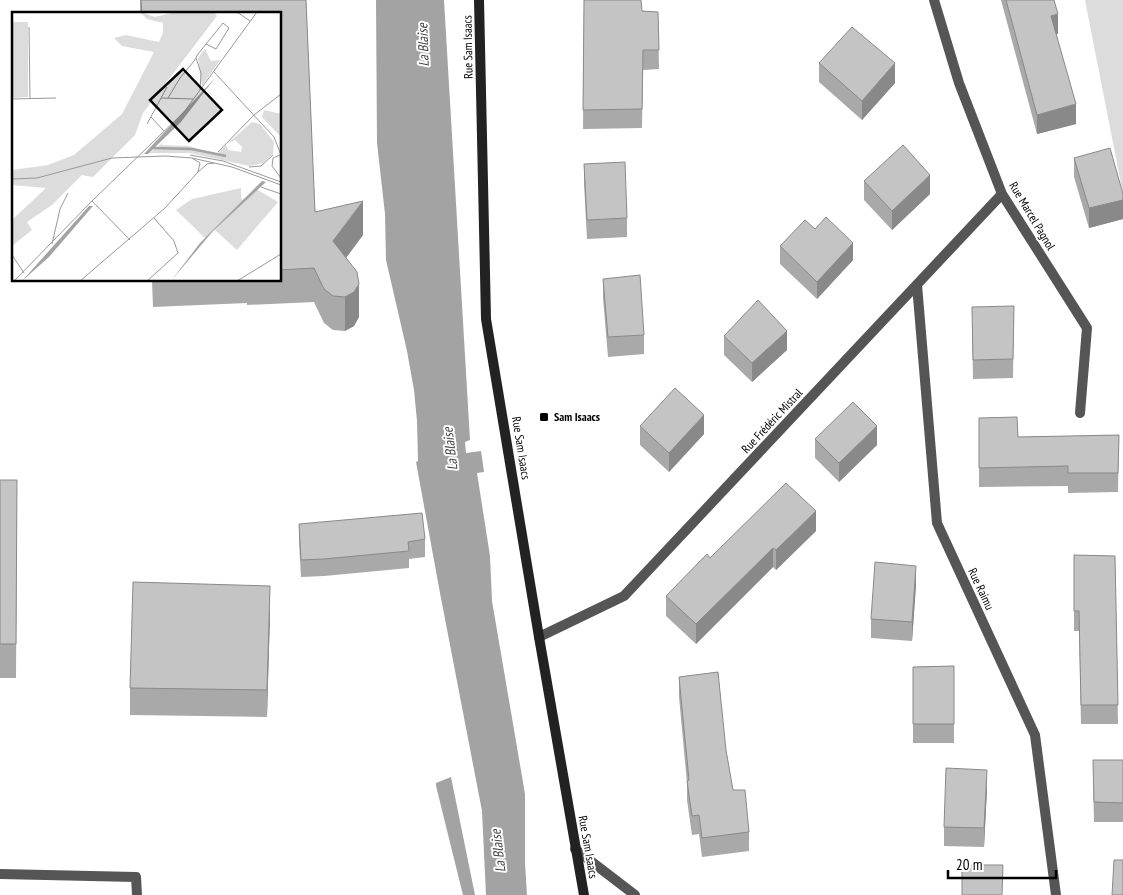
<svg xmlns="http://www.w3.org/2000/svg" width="1123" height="895" viewBox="0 0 1123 895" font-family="'PT Sans Narrow',sans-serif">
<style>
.green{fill:#dcdcdc}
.water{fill:#a3a3a3}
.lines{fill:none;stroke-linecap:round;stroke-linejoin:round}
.lane{stroke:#555;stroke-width:10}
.street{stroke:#555;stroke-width:10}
.secondary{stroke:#222;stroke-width:10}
.wall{fill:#a9a9a9}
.shaded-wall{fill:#898989}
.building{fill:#c4c4c4;stroke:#898989}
.poi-dot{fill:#000;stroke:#fff;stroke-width:2}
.labels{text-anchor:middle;stroke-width:4;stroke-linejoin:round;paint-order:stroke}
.street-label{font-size:12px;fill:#000;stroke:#fff}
.poi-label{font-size:12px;font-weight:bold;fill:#000;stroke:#fff;text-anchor:start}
.water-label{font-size:14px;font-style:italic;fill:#444;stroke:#fff}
.inset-river{fill:none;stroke:#a3a3a3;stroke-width:2.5}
.inset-road{fill:none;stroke:#999;stroke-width:1}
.view{fill:#000;fill-opacity:0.15;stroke:#000;stroke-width:2.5}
.inset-edge{fill:none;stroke:#000;stroke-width:2.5}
</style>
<rect width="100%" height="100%" fill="#fff"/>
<path class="green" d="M1085,0H1123V194Z"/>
<path class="water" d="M376,0H444L470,440L465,442L466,453L481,451L484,472L477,473L490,556L492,601L525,794V863L527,895H486L482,811L440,593L416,462L418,461L417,421L414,390L407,351L386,260L385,214L377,143Z
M451,777L475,895H463L436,786V783Z"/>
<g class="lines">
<path class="lane" d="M0,874L136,877L137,895"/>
<path class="street" d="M934,0L959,83L1002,194L1087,328L1080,413
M917,285L937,523L1035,735L1056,895
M539,637L624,596L1002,194
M575,849L635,895"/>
<path class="secondary" d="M479,0L486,319L539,637L584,895"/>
</g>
<path class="wall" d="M140,0H306L315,212L363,235L346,258L359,317L354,326L345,331L333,330L324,323L314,302L247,305V303L153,307L152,280H280V14H140Z
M584,0L642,11L658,12L659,69L643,70L642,128L583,129Z
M1001,0H1054L1058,34H1056L1076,124L1037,134Z
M819,63L895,83L862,120L819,82Z
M1074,158L1123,194V219L1089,228L1074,177Z
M584,164L627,218V237L587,239L584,183Z
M864,181L930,194L892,230L864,200Z
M815,229L853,260L817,299L780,264V246Z
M603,279L644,335V354L608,357L603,298Z
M1014,306L1013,378L973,379L972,326Z
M724,336L787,350L752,382L724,355Z
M979,418L1018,437L1119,435L1118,492L1068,493V486L979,487Z
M640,426L704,434L669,472L640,445Z
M815,439L877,445L839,482L815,458Z
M0,480L17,514L16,678H0Z
M299,524L425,539V557L409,559V568L324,576L301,577L299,542Z
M816,531L776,570L773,567L696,644L666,616V596L710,558Z
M1074,555L1115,556L1118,724H1081L1079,631H1074Z
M916,585L912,641L871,638V619Z
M270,613L267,717L130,715V688Z
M954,666V743H913V667Z
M679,677L733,790L749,832V851L702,857L699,834L692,835L687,800V783L679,697Z
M1123,760V822H1094L1093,779Z
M987,789L984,847L944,846V827Z"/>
<path class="shaded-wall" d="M1058,14V34L1051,35V16Z
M895,63V83L862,120V101Z
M1076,104V124L1037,134V115Z
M930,175V194L892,230V211Z
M1123,200V219L1089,228V208Z
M363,201V235L333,275V241Z
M853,243V260L817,299V282Z
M359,284V317L354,326L345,331V297Z
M787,331V350L752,382V363Z
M704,415V434L669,472V453Z
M877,426V445L839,482V463Z
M816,511V531L776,570V550Z
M773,548V567L696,644V624Z
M916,566V585L912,641V622Z
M270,586V613L267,717V690Z
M987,770V789L984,847V828Z"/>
<path class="building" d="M141,0H306L315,212L363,201L333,241L357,272L359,284L354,292L345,297L333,296L324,289L314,268L280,270V14H142Z
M584,0H641L642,11L658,12L659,50H643L642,109L583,110Z
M1006,0H1054L1058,14L1051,16L1076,104L1037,115Z
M852,27L895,63L862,101L819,63Z
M903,145L930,175L892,211L864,181Z
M1110,148L1123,194V200L1089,208L1074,158Z
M625,162L627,218L587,220L584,164Z
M826,217L853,243L817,282L780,246L805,220L815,229Z
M640,275L644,335L608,337L603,279Z
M758,300L787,331L752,363L724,336Z
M1014,306L1013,359L973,360L972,307Z
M675,388L704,415L669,453L640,426Z
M853,402L877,426L839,463L815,439Z
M1017,417L1018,437L1119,435L1118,473H1068V466L979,468V418Z
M0,480H17L16,644H0Z
M786,483L816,511L776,550L773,548L696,624L666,596L707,554L710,558Z
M422,513L425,539L408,542L409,551L324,559L301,560L299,524Z
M1074,555L1115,556L1118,705H1081L1079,611H1074Z
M875,562L916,566L912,622L871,619Z
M133,582L270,586L267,690L130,688Z
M954,666V724H913V667Z
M718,672L726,750L733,790H745L749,832L702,838L699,815L692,816L687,781L689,780L679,677Z
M1093,760H1123V803L1094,802Z
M946,768L987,770L984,828L944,827Z
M1114,860H1123V895H1112Z
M962,865H1003L1002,895H962Z"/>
<rect class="poi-dot" x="539" y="412" width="10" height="10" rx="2.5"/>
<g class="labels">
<g class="street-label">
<text transform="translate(468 47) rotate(-91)" y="4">Rue Sam Isaacs</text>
<text transform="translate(1032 216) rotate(59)" y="4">Rue Marcel Pagnol</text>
<text transform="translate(772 421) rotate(-47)" y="4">Rue Frédéric Mistral</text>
<text transform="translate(521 448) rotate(81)" y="4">Rue Sam Isaacs</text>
<text transform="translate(981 589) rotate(65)" y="4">Rue Raimu</text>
<text transform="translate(588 847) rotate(80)" y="4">Rue Sam Isaacs</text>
</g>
<g class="poi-label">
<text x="554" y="421">Sam Isaacs</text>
</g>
<g class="water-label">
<text transform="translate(423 45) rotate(-92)" y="5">La Blaise</text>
<text transform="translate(450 449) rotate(-97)" y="5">La Blaise</text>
<text transform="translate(498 851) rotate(-97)" y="5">La Blaise</text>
</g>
</g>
<g transform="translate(12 12)">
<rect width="269" height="269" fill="#fff"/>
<path d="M128,0L143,5L164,0H202L205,4L131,101L123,123L81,165L70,163L40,193L15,210L20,218L0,234V208L34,176L0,173V158L36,153L62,143L110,102L142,40L110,34L102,26L114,23L147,30L151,21V11L135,7ZM0,10H16V85L0,86ZM193,37L199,49L208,48L190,74L186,46ZM252,98L269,102V125L250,105ZM240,110L248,112L262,130L261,142L251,151L237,154L178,141H137L151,131L150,133L177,134L204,143L214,133L216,138L229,140L230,135L223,128L215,132ZM229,176V186L232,189L244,177L266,190L225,238L203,218L193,226L164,198L180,187Z" fill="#dcdcdc"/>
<path d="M203,66L169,110L136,142H132ZM250,169L254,170L201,219L159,269L188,231ZM77,194H81L37,245L10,269Z" fill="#a3a3a3"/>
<path class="inset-river" d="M140,136L180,137L214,144"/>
<path class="inset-road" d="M225,0L238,9M17,15L18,87M184,46L189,61L188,78M202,60L262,125L269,143M149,86L181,87M156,86L168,66L182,49L186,42L211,11L217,16L204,37L194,32M0,87L44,86M242,103L269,82M139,105L152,119M135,112L155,75M206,140L242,103M178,143L211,149L269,170M268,143L261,146L260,154L269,166M180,146L220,155L269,173M237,155L249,154L261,143M186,160L195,152L202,151M0,167L25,166L100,146L153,144L180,146L188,151L186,160L153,196L68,269M249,175L269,182M118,228L80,189L172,100L245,0M40,232L48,197L56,181M0,243L12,261M2,269L80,189M135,269L166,241L162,229L142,206M225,269L269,242"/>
<path class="view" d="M171,57L210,98L177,129L138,88Z"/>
<rect width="269" height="269" class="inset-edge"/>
</g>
<path d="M948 870v8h108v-8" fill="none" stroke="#000000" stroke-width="2.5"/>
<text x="956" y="870" font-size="15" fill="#000000" stroke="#ffffff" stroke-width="4" paint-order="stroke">20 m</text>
</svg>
